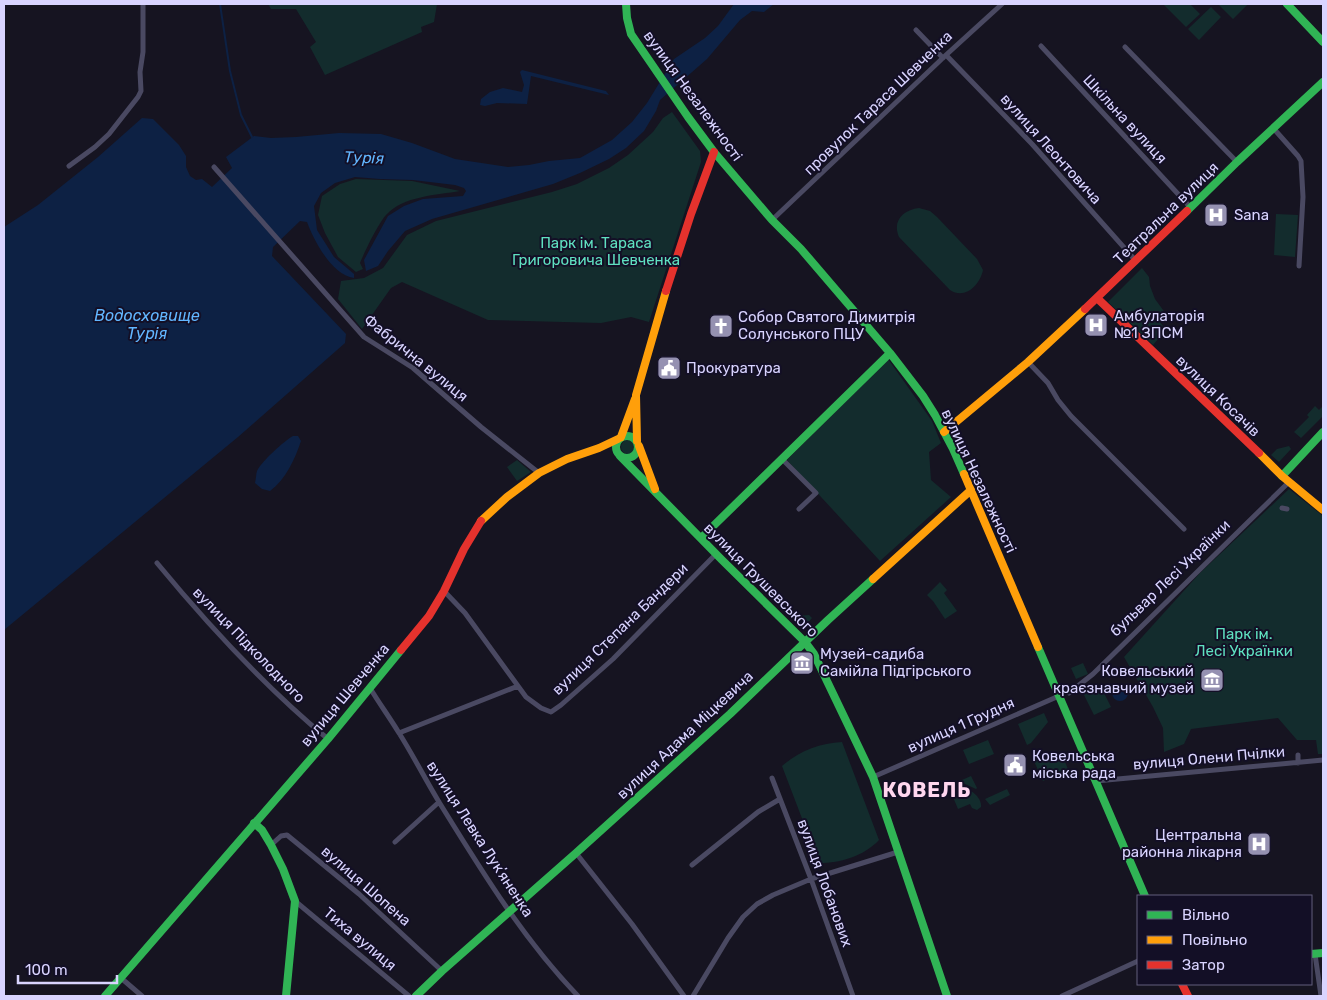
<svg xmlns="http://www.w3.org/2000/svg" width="1327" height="1000" viewBox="0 0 1327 1000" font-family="Rubik,sans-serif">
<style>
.green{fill:#132c2d}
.water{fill:#0d2144}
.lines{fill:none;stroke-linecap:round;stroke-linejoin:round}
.stream{stroke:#0d2144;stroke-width:2}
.street{stroke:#4a4962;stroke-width:5}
.fast{stroke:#30b455;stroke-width:8}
.slow{stroke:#ff9f0a;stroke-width:8}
.jam{stroke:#e5322d;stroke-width:8}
.labels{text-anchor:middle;stroke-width:4;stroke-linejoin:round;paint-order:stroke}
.street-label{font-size:15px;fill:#d9d4ff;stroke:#130f26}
.poi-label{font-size:15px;fill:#d9d4ff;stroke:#130f26;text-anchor:start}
.park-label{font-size:15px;fill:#5fe0c0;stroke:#130f26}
.water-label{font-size:16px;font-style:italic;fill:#62b6ff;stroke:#130f26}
.district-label{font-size:20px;font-weight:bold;letter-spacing:1px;fill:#ffd6f0;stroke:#130f26}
</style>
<rect width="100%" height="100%" fill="#161421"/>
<path class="green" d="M268,4H437L434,22L421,27L422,32L325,75L310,47L316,42L296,9H271Z
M1163,4H1190L1200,14L1186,27Z
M1218,4H1248L1233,19Z
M1211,7L1221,17L1199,40L1188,29Z
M672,112L700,151L701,162L649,322L631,317L601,323L488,320L402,282L391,288L362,329L338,299L341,281L364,278L383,268L407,235L436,221L552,192L577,184L609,168L628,155L653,132L663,118Z
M356,179L412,181L460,191C437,195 403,196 386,215C378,224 365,251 360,263L363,269L356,272L338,257L325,233L318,215L322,196L340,184Z
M919,208L930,211L937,217L977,259L983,270C980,285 965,300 950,290L899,237C892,221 903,210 919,208Z
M1276,214L1298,215L1295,257L1274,255Z
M1142,268L1149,277L1150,286L1155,299L1166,314L1159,321L1166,330L1153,345L1108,302Z
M888,359L932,421L941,443L929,452L931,480L951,497L880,561L787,460Z
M1315,406L1319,410L1323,406V416L1301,438L1294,432L1309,417L1307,415Z
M621 447a7 7 0 1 1 14 0a7 7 0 1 1-14 0Z
M1289,446L1291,449L1279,462L1271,455L1277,449Z
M517,460L531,472L517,481L507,467Z
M1289,489L1323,516V754H1318L1316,740H1297L1278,718L1191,729L1184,744L1164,752L1163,728L1153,707L1124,657L1200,573Z
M940,582L947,590L944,593L957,611L945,619L933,601L927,595Z
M809,615L812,618L803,628L792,618L795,616Z
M1083,663L1088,674L1076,679L1071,668Z
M1100,685L1111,707L1094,715L1083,693Z
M1044,713L1048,722L1031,743L1027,745L1018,724Z
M988,740L994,754L969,764L963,750Z
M842,742L879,840C864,856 841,863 819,863L782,766C799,751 820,743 842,742Z
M1033,759L1065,762L1068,769L1043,781Z
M971,776L977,788L976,789L963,783L961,782L962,780Z
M952,785C963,784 983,795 981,807L977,810L972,808L970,804L958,809L950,790Z
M1007,789L1010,795L990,805L985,799Z"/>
<path class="water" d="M734,4H774L764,12L752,11L740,20L707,59L660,100L656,111L644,131L626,148L609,159L580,173L553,184L432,219L405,231L388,251L378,266L366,271L364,260L388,216L404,206L423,199L463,196L466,191L464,188L455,185L413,180L380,179L355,177L335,183L321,193L314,206L317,230L334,257L354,274V278C332,275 314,241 307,222L300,221L273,247L272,256L346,334L345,343L238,437L4,630V227L38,205L98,157L142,118L153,119L179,145L186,156V167L190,176L196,180L202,179L212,187L232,168L226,157L254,136L271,138L296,137L339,133L381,134L412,143L455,159L508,167L529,165L549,161L580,158L612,140L632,122L647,103L674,59L705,38L718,26Z
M522,70L606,91L609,95L531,76L527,104L497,103L485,106L480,105L481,99L490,92L503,88L522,92L524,85L520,72Z
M293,436H298L301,441C295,459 286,479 270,491L262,489L255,483C256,479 256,474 257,471C262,461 284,441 293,436Z
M1112 693a8 8 0 1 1 16 0a8 8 0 1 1-16 0Z"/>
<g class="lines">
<path class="stream" d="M220,4L230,71L241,115L252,137"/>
<path class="street" d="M916,30L943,58
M1041,46L1191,208
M1125,47L1237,162
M946,55L1032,144L1136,261
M1274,129L1298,156L1301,161L1303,197L1299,266
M69,166L95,147L109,134L138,97L141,91L140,72L143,52V4
M214,167L364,337L413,368L481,427L539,473
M772,220L946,55L1002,4
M1028,362L1048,383L1058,400L1071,416L1184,529
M782,459L816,493L799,509
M1282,508L1287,509
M157,563C209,626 265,687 328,739
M444,591L465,613L526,697L541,708L551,712L561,705L613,659L716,554
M370,688C379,703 390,718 399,733C413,755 425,779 439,802C481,870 523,939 578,996
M1069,693L1093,674L1289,482
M399,733L518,686
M1298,755V763
M873,777L1059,696
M772,778L811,879L853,996
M1096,781L1323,760
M395,842L439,802
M271,845L281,836L287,835L359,894L442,971
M576,853L632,924L684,996
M692,865L758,812L780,799
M295,901L409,996
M1315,954L1321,996
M121,978L142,996
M693,996L728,938L743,917L757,904L773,895L811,879L898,852
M1062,996L1138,961"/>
<path class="fast" d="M626,4L627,18L631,34L688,117L714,152L772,220L801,249L890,353L923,396L935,415L953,449L964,474
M1287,4L1323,42
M1187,211L1237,162L1323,82
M616 447a11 11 0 1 1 22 0a11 11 0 1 1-22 0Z
M620,456L722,560L805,642L814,654L873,777L947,996
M1282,476L1323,432
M701,538L890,353
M1038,647L1145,896
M254,823L262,830L271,845L283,869L295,901L286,996
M1311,954L1323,953
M105,996L328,739L401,650
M416,996L442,971L576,853L730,714L828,620L873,579"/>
<path class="slow" d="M944,432L1028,362L1085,309
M621,437L635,399
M637,441L636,395L666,291
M639,446L655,489
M1259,453L1282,476L1323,510
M964,474L1038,647
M481,521L507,497L539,473L567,459L599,448L618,439
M873,579L971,490"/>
<path class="jam" d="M666,291L691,214L714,152
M1097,298L1259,453
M1085,309L1187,211
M401,650L429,616L444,591L464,549L481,521
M1182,984L1188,996"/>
</g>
<defs>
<g id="hospital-square" transform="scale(1.25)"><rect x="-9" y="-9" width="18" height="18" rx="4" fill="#9591b1" stroke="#130f26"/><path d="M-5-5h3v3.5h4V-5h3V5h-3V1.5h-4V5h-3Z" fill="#fff"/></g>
<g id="church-square" transform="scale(1.25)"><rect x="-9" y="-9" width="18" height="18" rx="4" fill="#9591b1" stroke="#130f26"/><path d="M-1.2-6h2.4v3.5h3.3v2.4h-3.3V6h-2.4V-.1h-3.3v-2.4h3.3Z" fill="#fff"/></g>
<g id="civic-square" transform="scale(1.25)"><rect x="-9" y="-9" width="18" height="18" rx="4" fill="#9591b1" stroke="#130f26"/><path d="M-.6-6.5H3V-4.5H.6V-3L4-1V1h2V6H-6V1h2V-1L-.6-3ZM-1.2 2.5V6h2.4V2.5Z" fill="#fff"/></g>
<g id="museum-square" transform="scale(1.25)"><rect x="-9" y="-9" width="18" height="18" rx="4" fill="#9591b1" stroke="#130f26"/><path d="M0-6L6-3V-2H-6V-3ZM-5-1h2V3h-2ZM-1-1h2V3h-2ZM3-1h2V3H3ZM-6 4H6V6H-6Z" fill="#fff"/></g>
</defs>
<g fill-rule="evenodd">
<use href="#hospital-square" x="1216" y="215"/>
<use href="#hospital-square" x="1096" y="325"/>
<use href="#church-square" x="721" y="326"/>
<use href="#civic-square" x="669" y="368"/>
<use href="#museum-square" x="802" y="663"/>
<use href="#museum-square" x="1212" y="680"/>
<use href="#civic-square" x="1015" y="765"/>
<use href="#hospital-square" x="1259" y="844"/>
</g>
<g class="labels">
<g class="street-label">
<text transform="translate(693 96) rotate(54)" y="5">вулиця Незалежності</text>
<text transform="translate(878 103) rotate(-44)" y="5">провулок Тараса Шевченка</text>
<text transform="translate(1125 119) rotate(47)" y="5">Шкільна вулиця</text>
<text transform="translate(1051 149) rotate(48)" y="5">вулиця Леонтовича</text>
<text transform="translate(1166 213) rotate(-44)" y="5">Театральна вулиця</text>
<text transform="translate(416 358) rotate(39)" y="5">Фабрична вулиця</text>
<text transform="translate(1218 396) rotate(44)" y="5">вулиця Косачів</text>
<text transform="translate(979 481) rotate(65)" y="5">вулиця Незалежності</text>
<text transform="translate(1170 578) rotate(-44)" y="5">бульвар Лесі Українки</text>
<text transform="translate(761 580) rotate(45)" y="5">вулиця Грушевського</text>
<text transform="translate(620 629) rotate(-44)" y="5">вулиця Степана Бандери</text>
<text transform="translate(249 645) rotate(46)" y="5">вулиця Підколодного</text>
<text transform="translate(345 695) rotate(-50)" y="5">вулиця Шевченка</text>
<text transform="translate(961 725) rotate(-24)" y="5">вулиця 1 Грудня</text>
<text transform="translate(685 735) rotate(-43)" y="5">вулиця Адама Міцкевича</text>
<text transform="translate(1209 758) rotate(-5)" y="5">вулиця Олени Пчілки</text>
<text transform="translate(480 839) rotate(57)" y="5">вулиця Левка Лукʼяненка</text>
<text transform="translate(825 883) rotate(70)" y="5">вулиця Лобанових</text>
<text transform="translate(366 886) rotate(41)" y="5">вулиця Шопена</text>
<text transform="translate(360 939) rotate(40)" y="5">Тиха вулиця</text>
</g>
<g class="poi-label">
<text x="1234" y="220">Sana</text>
<text x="1114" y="321">Амбулаторія<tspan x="1114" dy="17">№1 ЗПСМ</tspan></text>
<text x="738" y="322">Собор Святого Димитрія<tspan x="738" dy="17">Солунського ПЦУ</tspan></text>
<text x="686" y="373">Прокуратура</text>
<text x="820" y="659">Музей-садиба<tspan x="820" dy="17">Самійла Підгірського</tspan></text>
<text x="1194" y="676" text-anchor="end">Ковельський<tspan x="1194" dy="17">краєзнавчий музей</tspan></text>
<text x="1032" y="761">Ковельська<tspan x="1032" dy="17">міська рада</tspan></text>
<text x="1242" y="840" text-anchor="end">Центральна<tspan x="1242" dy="17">районна лікарня</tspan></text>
</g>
<g class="park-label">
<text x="596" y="248">Парк ім. Тараса<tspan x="596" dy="17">Григоровича Шевченка</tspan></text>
<text x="1244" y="639">Парк ім.<tspan x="1244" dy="17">Лесі Українки</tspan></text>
</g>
<g class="water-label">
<text transform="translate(364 157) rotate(2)" y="6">Турія</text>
<text x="147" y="321">Водосховище<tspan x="147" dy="18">Турія</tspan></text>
</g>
<g class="district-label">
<text x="927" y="797">КОВЕЛЬ</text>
</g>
</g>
<rect width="1327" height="1000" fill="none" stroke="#d9d4ff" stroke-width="10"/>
<rect x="1137" y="895" width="175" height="90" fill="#130f26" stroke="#625e7d"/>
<rect x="1147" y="911" width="25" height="8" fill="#30b455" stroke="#625e7d"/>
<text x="1182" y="920" font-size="15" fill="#d9d4ff">Вільно</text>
<rect x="1147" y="936" width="25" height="8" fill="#ff9f0a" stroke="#625e7d"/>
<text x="1182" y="945" font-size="15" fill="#d9d4ff">Повільно</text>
<rect x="1147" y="961" width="25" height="8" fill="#e5322d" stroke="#625e7d"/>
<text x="1182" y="970" font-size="15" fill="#d9d4ff">Затор</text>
<path d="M18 975v8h99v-8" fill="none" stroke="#d9d4ff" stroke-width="2.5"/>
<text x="25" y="975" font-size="15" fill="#d9d4ff" stroke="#130f26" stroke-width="4" paint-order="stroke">100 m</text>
</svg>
